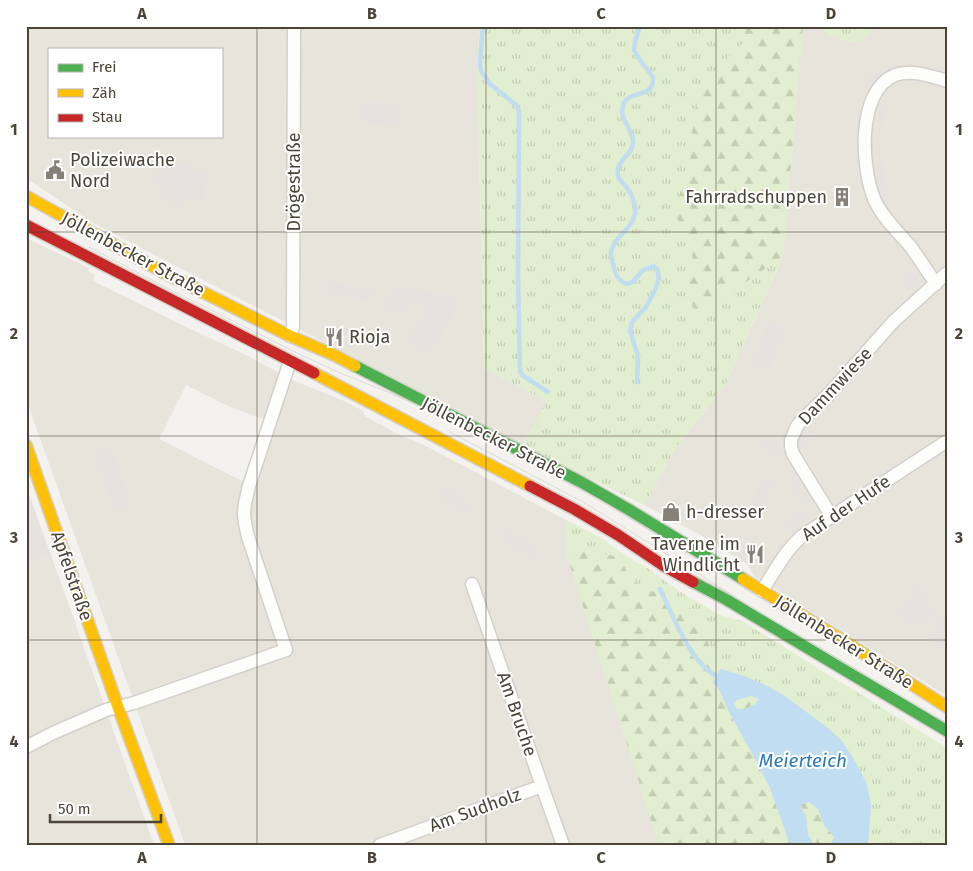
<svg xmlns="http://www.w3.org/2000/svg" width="973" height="871" viewBox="0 0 973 871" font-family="'Fira Sans',sans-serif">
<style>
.residential{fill:#e7e4dc;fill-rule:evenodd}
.grass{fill:url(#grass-tufts)}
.forest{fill:url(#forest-firs)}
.parking{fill:#e6e3df}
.water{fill:#c0ddf1;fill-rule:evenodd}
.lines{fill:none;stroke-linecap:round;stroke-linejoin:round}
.stream{stroke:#c0ddf1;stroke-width:4.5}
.street-casing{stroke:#d2d0cb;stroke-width:15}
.fast-casing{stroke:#d3cfc5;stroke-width:14}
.slow-casing{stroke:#d3cfc5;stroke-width:14}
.jam-casing{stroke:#d3cfc5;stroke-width:14}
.street{stroke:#fdfdfc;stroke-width:12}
.fast{stroke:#4caf50;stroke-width:11}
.slow{stroke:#ffc107;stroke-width:11}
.jam{stroke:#c62828;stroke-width:11}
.tram{stroke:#dbdbda;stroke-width:1}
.grid{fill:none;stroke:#4b4439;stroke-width:1;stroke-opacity:0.55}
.labels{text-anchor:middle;stroke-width:4;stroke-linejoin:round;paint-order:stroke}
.poi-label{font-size:18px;fill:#4b4439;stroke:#fff;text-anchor:start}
.street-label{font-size:18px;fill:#4b4439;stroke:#fff}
.water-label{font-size:19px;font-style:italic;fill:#2e7ab2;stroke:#fff}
.neatline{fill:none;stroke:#4b4439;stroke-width:2}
.grid-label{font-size:16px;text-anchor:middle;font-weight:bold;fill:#4b4439}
</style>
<defs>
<pattern id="grass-tufts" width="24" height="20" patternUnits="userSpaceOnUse" patternTransform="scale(1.25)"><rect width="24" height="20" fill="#e1eecf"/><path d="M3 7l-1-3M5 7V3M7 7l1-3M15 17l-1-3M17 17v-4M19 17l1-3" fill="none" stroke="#c3cdb2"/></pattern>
<pattern id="forest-firs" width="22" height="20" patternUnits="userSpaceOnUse" patternTransform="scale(1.25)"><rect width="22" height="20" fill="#e1eecf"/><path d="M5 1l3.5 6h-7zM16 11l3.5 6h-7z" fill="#c3cdb2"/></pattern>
</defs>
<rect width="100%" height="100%" fill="#f4f2ee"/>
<path class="residential" d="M26,26H480L477,64L484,369L548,401L523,445L93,223L26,178ZM49,49H221V136H49Z
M803,26H947V696L755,577L747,564L699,534L644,505L677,446L725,385L783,257Z
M26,238L89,268L88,271L95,275L93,281L180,324L246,355L290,379L344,401L362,410L365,416L398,434L424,445L566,520L567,556L659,845H185L26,399ZM186,385L230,407L263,419L244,482L159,439Z
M51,555L154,845H26V564Z"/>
<path class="grass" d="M480,26H803L783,256L725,385L677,446L644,505L523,445L547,401L484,369L477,64Z
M816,26H874C871,34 862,43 852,42C844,42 823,32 816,26Z
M566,520L601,538L629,558L649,569L682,593L720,615L742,621L947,748V845H659L567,556Z"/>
<path class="forest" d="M744,26H803L783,256L700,314L687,298L693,256L675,210L690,161L694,112L715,70L743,43Z
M586,551L613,556L623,564L629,576L642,587L654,592L664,590L670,592L685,602L694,612L707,639L709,653L715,664L721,669L714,683L720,691L729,712L755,759L770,788L790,845H659L567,556Z
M751,696L759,698C753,707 747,710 737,709L734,704L737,700Z
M809,802L818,809L824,825L834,837L831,845H815L808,835L806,816L802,810V804Z"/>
<path class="parking" d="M875,68L884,76L871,91L862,83Z
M361,102H398V125L370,124L361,117Z
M879,105L886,107L881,133L874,132Z
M881,143L885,180L891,198L880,202L873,181L869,144Z
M166,160L195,164L194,170L208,172L203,203L184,200L182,209L161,198L163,184L151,182L153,171L164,172Z
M916,270L920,286L907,290L903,274Z
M325,281L373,290L371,301L323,293Z
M393,285L461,298L430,357L406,343L425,308L412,301L402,317L382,306Z
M769,322L788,330L768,371L750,363Z
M809,426L818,438L799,452L798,444L799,438L804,430Z
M763,439L786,450L778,457L759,448Z
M111,447L132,505L114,511L93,453Z
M798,474L814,500L804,506L788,480Z
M764,478L775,484L758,514L747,508Z
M26,486L51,555L26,564Z
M441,486L476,505L471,515L436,496Z
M804,509L810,518L789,533L782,524Z
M505,530L540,549L535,559L500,539Z
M916,585L924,587L923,594L936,612L915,627L891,612L915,596Z
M947,611V650L929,639L936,630L930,622Z"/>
<path class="water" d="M721,669L744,676L763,684L782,694L828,728L842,741L855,761L867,784L871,805L868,845H831L834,837L824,825L818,809L809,802L802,804V810L806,816L808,835L815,845H790L770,788L755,759L729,712L720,691L713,682ZM751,696L759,699C753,707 747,710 737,709L734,704L737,700Z"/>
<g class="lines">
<path class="stream" d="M483,26L480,62L481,71L490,84L516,105L519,111L518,280L520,371L522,375L548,392
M637,382L638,356L630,331L632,322L646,307L656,288L659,278L657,269L653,266L643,270L633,282L626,284C618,280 615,275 614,267C613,262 610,256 611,252C614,236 633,229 635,213C636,204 632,194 627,188C624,183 619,181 618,176C615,159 633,156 633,142C633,130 622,122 622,110C624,89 647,99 652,85C653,83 653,80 653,77C650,73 635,54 634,50C633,48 639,29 640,26
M660,589C675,619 689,663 721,679"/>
<g class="street-casing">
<path id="street" d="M936,284C927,271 919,258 910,246C898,232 883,218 875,201C861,169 856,91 895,75C911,69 931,76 947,81
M290,336L293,327L294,26
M832,517L793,454L791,447V440L797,426L802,420L828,395L894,321L947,273
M472,584L542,786L563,845
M762,591C774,572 785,551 802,536L947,441
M26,747L53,733L106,710L134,703L286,650L248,537L245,523L244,514L245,503L249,486L290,361
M380,845L542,786"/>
</g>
<g class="fast-casing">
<path id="fast" d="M355,366L581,482L628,509L743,579
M693,582L727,600L947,731"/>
</g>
<g class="slow-casing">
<path id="slow" d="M26,196L161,271L290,336L334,355L355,366
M314,373L530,486
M26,445L118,707L169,845
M743,579L844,641L947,707"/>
</g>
<g class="jam-casing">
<path id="jam" d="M26,225L314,373
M530,486L574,509L618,535L664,566L693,582"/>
</g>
<use href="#street" class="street"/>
<use href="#fast" class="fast"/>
<use href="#slow" class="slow"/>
<use href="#jam" class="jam"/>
<path class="tram" d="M89,247L169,289L299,354L338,372L390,393L429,411L596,498L851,653L947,715
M450,432L585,503L745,603L844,663L947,723"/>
</g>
<path class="grid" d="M257,26V845M486,26V845M716,26V845M26,232H947M26,436H947M26,640H947"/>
<defs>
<g id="civic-bare" transform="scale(1.5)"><path d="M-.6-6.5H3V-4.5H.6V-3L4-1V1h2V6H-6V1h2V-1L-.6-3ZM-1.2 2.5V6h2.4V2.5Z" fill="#868178" stroke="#fff" stroke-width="2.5" paint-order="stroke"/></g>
<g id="building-bare" transform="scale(1.5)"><path d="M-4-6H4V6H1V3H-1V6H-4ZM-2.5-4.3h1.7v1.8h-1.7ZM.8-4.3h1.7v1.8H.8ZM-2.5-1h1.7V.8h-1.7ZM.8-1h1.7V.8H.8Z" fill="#868178" stroke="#fff" stroke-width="2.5" paint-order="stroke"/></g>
<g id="restaurant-bare" transform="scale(1.5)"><path d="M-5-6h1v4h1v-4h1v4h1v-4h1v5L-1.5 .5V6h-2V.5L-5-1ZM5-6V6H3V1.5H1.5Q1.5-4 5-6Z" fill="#868178" stroke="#fff" stroke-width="2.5" paint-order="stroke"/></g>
<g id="shop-bare" transform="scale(1.5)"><path d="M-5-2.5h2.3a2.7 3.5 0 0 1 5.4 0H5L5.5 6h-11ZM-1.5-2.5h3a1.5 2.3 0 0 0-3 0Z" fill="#868178" stroke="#fff" stroke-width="2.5" paint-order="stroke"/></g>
</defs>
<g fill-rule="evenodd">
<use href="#civic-bare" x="55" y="170"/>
<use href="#building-bare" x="842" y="197"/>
<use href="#restaurant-bare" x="334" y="337"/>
<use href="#shop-bare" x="671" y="512"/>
<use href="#restaurant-bare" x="755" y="554"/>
</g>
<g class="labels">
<g class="poi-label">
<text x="70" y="166">Polizeiwache<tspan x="70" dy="21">Nord</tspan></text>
<text x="827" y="203" text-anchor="end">Fahrradschuppen</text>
<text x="349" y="343">Rioja</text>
<text x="686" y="518">h-dresser</text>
<text x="740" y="550" text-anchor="end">Taverne im<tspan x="740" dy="21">Windlicht</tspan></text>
</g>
<g class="street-label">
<text transform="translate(294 182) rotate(-90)" y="6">Drögestraße</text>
<text transform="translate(133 254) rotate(28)" y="6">Jöllenbecker Straße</text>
<text transform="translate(835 386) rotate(-47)" y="6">Dammwiese</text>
<text transform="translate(494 438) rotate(27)" y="6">Jöllenbecker Straße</text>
<text transform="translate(846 508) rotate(-34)" y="6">Auf der Hufe</text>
<text transform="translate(72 576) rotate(71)" y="6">Apfelstraße</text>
<text transform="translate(844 642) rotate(32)" y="6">Jöllenbecker Straße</text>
<text transform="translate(517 714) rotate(71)" y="6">Am Bruche</text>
<text transform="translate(475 810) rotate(-20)" y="6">Am Sudholz</text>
</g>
<g class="water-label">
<text x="803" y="767">Meierteich</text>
</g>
</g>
<rect width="973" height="871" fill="none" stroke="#ffffff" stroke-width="55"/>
<rect x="48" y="48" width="175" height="90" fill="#ffffff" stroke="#b7b4b0"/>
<rect x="58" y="64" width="25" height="8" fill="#4caf50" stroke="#b7b4b0"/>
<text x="92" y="72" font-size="15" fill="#4b4439">Frei</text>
<rect x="58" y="89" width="25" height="8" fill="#ffc107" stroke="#b7b4b0"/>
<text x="92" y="98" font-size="15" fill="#4b4439">Zäh</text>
<rect x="58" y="114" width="25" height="8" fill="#c62828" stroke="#b7b4b0"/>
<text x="92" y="122" font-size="15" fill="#4b4439">Stau</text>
<path d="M50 814v8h111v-8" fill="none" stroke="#4b4439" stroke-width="2.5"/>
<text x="58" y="814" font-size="15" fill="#4b4439" stroke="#ffffff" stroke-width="4" paint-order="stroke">50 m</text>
<rect x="28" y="28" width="918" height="816" class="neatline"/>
<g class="grid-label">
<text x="142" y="19">A</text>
<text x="372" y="19">B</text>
<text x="601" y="19">C</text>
<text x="831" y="19">D</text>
<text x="14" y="135">1</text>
<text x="959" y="135">1</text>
<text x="14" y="339">2</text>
<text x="959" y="339">2</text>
<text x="14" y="543">3</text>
<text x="959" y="543">3</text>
<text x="14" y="747">4</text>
<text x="959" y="747">4</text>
<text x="142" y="863">A</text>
<text x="372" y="863">B</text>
<text x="601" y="863">C</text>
<text x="831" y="863">D</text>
</g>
</svg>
